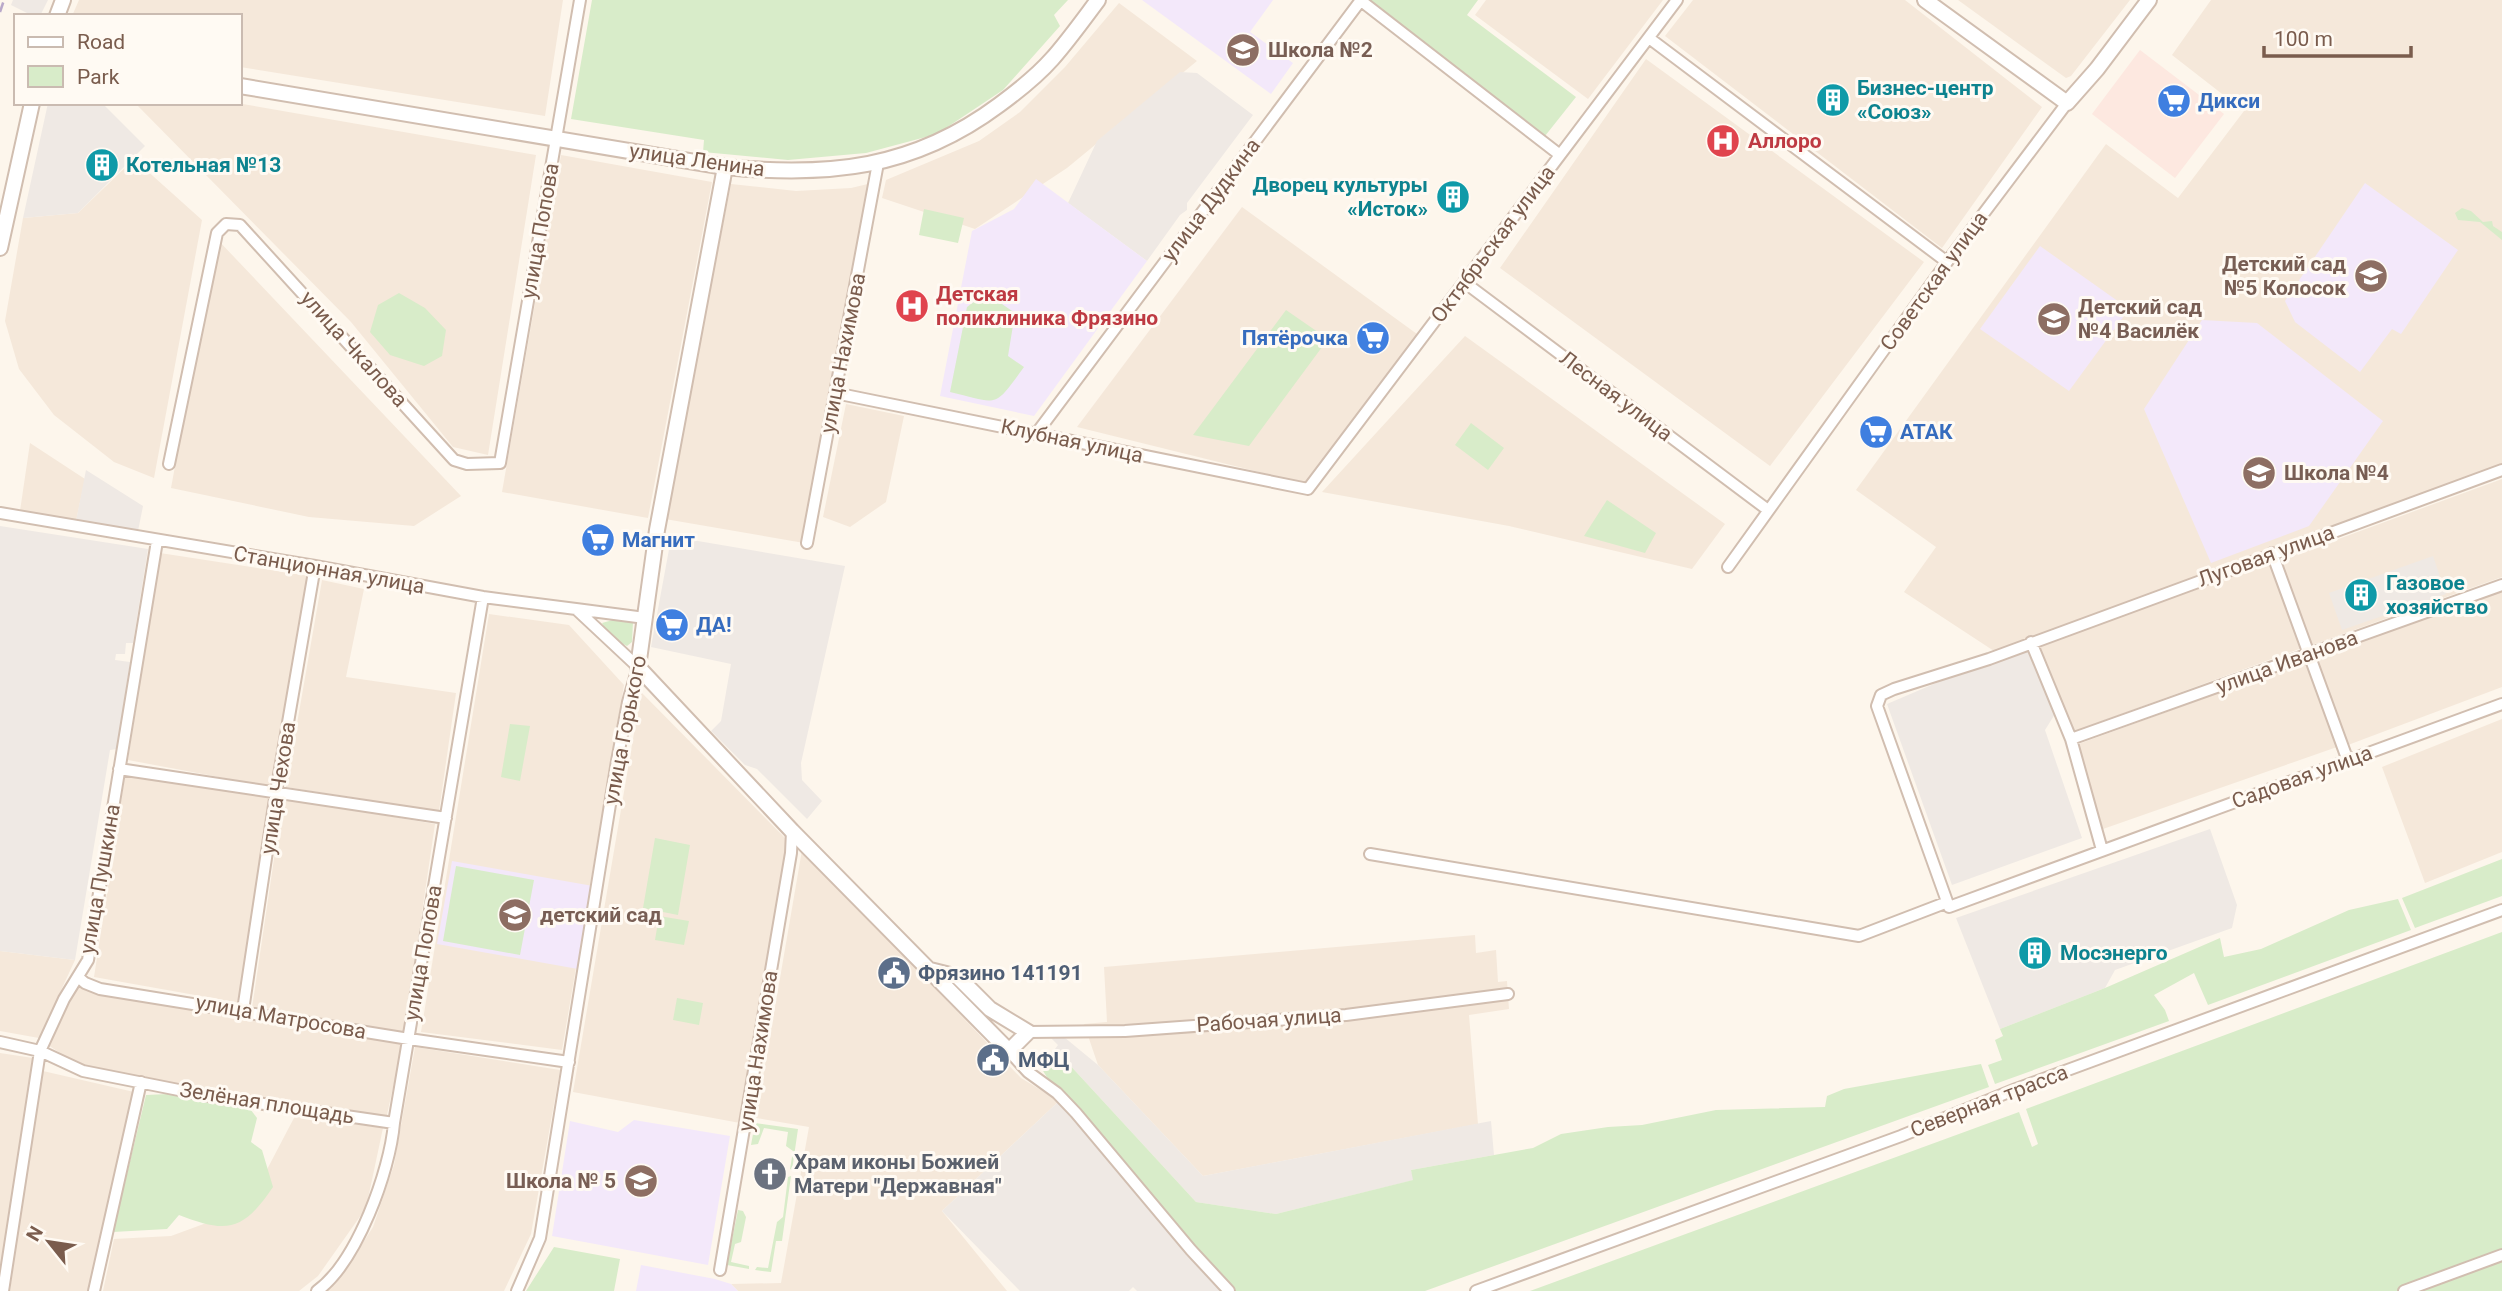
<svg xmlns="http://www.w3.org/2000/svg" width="2502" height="1291" viewBox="0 0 2502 1291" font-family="Roboto,sans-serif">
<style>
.residential{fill:#f5e8da}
.commercial{fill:#fde8e0}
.industrial{fill:#efe9e4}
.education{fill:#f3e8fa}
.green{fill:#d8ecc9}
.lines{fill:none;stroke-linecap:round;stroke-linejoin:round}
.minor-casing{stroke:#d1beb0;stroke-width:14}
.tertiary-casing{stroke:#d1beb0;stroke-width:18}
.minor{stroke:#fff;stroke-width:10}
.tertiary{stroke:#fff;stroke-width:14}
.rail{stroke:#b9a8c9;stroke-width:2.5;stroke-dasharray:10 7;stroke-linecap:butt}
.labels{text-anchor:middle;stroke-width:6;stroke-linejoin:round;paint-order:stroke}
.education-label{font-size:21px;font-weight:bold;fill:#785e54;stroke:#fffaf3;text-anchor:start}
.culture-label{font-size:21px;font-weight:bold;fill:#0d838f;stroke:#fffaf3;text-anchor:start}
.shop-label{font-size:21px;font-weight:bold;fill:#366cbe;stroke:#fffaf3;text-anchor:start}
.health-label{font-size:21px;font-weight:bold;fill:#be3a42;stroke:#fffaf3;text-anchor:start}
.street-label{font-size:21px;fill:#7a5c4d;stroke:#fffaf3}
.service-label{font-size:21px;font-weight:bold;fill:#4e5e75;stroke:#fffaf3;text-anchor:start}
.worship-label{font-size:21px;font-weight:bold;fill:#5b616d;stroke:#fffaf3;text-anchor:start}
</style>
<rect width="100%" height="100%" fill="#fdf6ec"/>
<path class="residential" d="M79,0H563L545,116L240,67V16H72Z
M1486,0H1663L1588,99L1475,15Z
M1693,0H1905L2042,107L1942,248L1665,36Z
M1958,0H2130L2071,76L2066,78Z
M2211,0H2502V464L1994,651L1904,592L1936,547L1856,490L2106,144L2178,198L2244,111L2172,55Z
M1119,3L1197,61L1067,168L975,229L882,198L886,180L979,141L1020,112L1065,67Z
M1646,59L1924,262L1770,466L1500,268Z
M135,103H237L536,155L488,455L453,447L351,322Z
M561,155L712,182L648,518L502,492Z
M134,159L202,220L154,478L114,462L54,415L19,369L5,321L23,218L78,213Z
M872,183L804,543L665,519L731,184L796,191L851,188Z
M1242,207L1417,334L1307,484L1077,427Z
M217,239L461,496L414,526L309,517L171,488Z
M1465,336L1725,524L1692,569L1509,526L1322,492Z
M846,404L904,416L886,502L850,527L823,517Z
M30,443L85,479L76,521L20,511Z
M2502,479V577L2312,645L2281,560Z
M160,553L309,576L272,787L128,760Z
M2270,563L2302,648L2072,732L2040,646Z
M322,580L364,589L346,677L456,693L439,811L286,787Z
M2502,590V687L2348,745L2314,658Z
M489,614L569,625L624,685L562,1050L421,1032Z
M2306,661L2337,747L2103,829L2076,745Z
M641,692L788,841L740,1123L573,1092Z
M2502,719V852L2425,883L2382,767Z
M125,776L270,795L240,1003L94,977Z
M283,798L435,824L404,1035L252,1008Z
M802,850L1021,1078L1059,1101L942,1211L1007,1291H738L731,1284L781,1283L809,1127L756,1118Z
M1475,935L1476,953L1496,950L1498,982L1507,981L1509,1009L1469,1015L1478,1124L1203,1176L1098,1065L1084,1024L1107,1022L1104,967Z
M0,951L75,960L39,1038L0,1031Z
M79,985L89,989L403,1043L386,1119L183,1086L75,1063L48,1045Z
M415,1047L560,1070L531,1234L504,1291H328L341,1277L373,1227L394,1165Z
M0,1053L33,1058L0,1269Z
M43,1071L134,1092L90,1291H10L35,1106Z
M295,1116L383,1128L366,1208L318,1276L299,1291H103L114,1239L171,1236L220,1218L262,1179Z"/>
<path class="commercial" d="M2140,50L2224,114L2175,178L2092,114Z"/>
<path class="industrial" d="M13,0H48L40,16H33L11,5Z
M1180,72L1197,73L1253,115L1187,203V210L1180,215L1147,261L1068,203L1097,141Z
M48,103H102L145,146L78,213L23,218Z
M86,470L143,506L138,531L76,521Z
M0,526L148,549L133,643H126L125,654H116L115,660L130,662L117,749L110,750L75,960L0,951Z
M692,540L845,566L801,763L802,780L822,801L807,819L757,769L745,765L711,731L721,721L731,664L651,647L670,544L690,548Z
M2433,556L2446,594L2342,630L2329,593Z
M2027,650L2055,714L2045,730L2082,838L1952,885L1887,704L1962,672Z
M2210,829L2237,905L2232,928L2115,970L2105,988L2000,1029L1956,918Z
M1064,1037L1098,1065L1203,1176L1491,1121L1494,1155L1411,1170L1414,1180L1276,1214L1196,1202L1055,1049L1058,1045L1051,1038Z
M1059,1101L1221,1291H1137L1133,1287L1129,1291H1020L942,1211Z"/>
<path class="education" d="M1142,0H1273L1250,32L1293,63L1271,94Z
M1036,179L1147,261L1034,416L940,396L972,231L1014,209Z
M2365,183L2458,250L2401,334L2392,329L2360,372L2295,322L2285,301Z
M2040,246L2129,309L2069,391L1980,329Z
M2202,320L2257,323L2383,421L2309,526L2211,563L2144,409Z
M452,861L593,886L578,969L437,944Z
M634,1120L730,1136L708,1265L552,1236L570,1121L618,1132Z
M641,1265L715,1279L731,1284L738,1291H636Z"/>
<path class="green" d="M592,0H1068L1054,15L1060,26L1003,90L937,134L866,153L788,160L703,152L704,140L571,119Z
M1369,0H1478L1467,15L1576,97L1545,136Z
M2462,208L2471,211L2483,222L2492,221L2493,226L2502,232V240L2480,222L2458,220L2455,213Z
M924,209L964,218L958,243L919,235Z
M399,293L425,308L446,330L442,356L424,366L390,355L370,332L378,305Z
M976,300L1002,304L1015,313L1008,356L1024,367C993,409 1000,404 950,392L967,307Z
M1286,310L1328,339L1249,446L1193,435Z
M1471,423L1504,448L1488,470L1455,445Z
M1607,500L1656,533L1645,553L1584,536Z
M620,618L633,622L632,642L627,646C618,642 607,632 602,623Z
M510,724L530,726L520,781L501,777Z
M655,838L690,845L678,915L643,908Z
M2502,859V896L2415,928L2402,898Z
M456,866L534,880L520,955L443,941Z
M2398,899L2411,930L2208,1005L2194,973L2154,995L2165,1010L2169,1021L1995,1084L1988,1065L2002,1060L1995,1040L2003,1036L2000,1029L2105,988L2220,938L2224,957L2261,949L2349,910Z
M659,916L689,921L684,945L655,940Z
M2502,932V1291H1530L2019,1112L2032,1147L2038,1144L2026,1109Z
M677,998L703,1003L699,1025L673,1020Z
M1055,1049L1196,1202L1276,1214L1413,1180L1411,1170L1533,1148L1561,1134L1608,1127L1642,1125L1716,1110L1825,1107L1827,1096L1844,1089L1981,1064L1989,1087L1425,1291H1229L1057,1093L1038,1063Z
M168,1094L248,1106L257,1118L251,1142L262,1150L273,1187C243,1231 228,1234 179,1215L167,1229L113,1232L146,1095Z
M755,1123L798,1129L792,1170L790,1169L793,1151L786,1146L788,1132L764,1128L758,1144L751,1145Z
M791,1176L782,1241H776L771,1272L755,1270L757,1267L768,1268L777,1222L783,1217L788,1177Z
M738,1210L743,1211L746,1217L741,1242L735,1244L731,1262L749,1266V1269L727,1265Z
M554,1247L620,1259L614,1291H526Z"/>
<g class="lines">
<g class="minor-casing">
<path id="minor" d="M1360,0L1560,155
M1649,38L1947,262
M1464,282L1768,510
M835,393L1308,489L1677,0
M1036,434L1361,0
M169,464L217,233L226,224L240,225L454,460L467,464L500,463L580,0
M2502,470L1989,659L1894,689L1881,695L1877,706L1949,907L2502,704
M0,513L315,566L483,597L576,609L638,667L628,702L617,761L540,1238L517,1291
M807,543L878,163
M2272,553L2348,761
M1728,567L1947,262L2067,103
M576,609L645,618
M2031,642L2071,739L2102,850
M2071,739L2502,585
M119,769L446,818
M1370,854L1859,936L1945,903
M78,977L85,983L100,989L409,1039L569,1062
M243,1010L276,792L315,566
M1028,1032L1125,1031L1346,1015L1508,994
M0,1042L40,1051L83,1071L209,1096L394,1123
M1009,1051L1028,1072L1057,1093L1076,1113L1191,1250L1229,1291
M720,1270L791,853L792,831
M3,1291L40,1051L64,999L88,960L157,541
M94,1291L141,1082
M317,1291C357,1262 390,1171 394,1123L483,597
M1476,1291L1901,1136L2016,1089L2502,910
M2404,1291L2502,1255"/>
</g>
<g class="tertiary-casing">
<path id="tertiary" d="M1925,0L2067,103L2097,69L2149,0
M57,16L63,0
M240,86L725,167C829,177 913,169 999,105C1018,91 1037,76 1052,59C1068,41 1083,20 1098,0
M725,167L657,530L638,667L792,831L1009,1051L1028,1032L990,1009L958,977L930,970
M0,248L32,103"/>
</g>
<use href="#minor" class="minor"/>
<use href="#tertiary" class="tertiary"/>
<path class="rail" d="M0,12L4,0"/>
</g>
<defs>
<g id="school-disc" transform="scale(1.75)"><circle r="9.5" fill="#8d6e63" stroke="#fffaf3"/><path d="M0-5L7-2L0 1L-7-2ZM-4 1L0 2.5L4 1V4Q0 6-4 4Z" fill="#fff"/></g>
<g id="building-disc" transform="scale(1.75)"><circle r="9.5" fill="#0f9aa8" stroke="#fffaf3"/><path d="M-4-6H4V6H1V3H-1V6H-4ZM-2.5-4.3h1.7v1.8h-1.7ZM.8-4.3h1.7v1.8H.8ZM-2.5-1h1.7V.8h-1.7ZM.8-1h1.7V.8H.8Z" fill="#fff"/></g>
<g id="supermarket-disc" transform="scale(1.75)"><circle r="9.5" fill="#3f7fe0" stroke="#fffaf3"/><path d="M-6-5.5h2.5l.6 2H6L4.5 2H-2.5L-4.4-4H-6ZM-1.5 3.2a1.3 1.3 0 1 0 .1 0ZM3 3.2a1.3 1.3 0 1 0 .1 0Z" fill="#fff"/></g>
<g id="hospital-disc" transform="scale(1.75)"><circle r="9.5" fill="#e0444e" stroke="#fffaf3"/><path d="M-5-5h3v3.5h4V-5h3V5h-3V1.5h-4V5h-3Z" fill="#fff"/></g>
<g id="civic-disc" transform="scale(1.75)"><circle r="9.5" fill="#5c6f8a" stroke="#fffaf3"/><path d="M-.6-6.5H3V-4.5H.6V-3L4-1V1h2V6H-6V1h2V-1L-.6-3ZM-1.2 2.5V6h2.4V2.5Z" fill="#fff"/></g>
<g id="church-disc" transform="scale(1.75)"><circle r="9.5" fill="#6b7280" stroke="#fffaf3"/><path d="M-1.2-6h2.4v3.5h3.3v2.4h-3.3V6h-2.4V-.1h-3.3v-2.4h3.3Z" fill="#fff"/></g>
</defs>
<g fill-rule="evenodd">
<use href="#school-disc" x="1243" y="50"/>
<use href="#building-disc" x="1833" y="100"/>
<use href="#supermarket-disc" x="2174" y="101"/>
<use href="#hospital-disc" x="1723" y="141"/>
<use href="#building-disc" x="102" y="165"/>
<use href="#building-disc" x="1453" y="197"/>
<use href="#school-disc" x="2371" y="276"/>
<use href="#hospital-disc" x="912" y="306"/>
<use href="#school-disc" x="2054" y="319"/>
<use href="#supermarket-disc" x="1373" y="338"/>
<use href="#supermarket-disc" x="1876" y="432"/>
<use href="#school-disc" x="2259" y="473"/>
<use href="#supermarket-disc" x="598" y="540"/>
<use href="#building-disc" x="2361" y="595"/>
<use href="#supermarket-disc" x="672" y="625"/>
<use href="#school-disc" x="515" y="915"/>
<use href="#building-disc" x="2035" y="953"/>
<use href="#civic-disc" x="894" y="973"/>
<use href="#civic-disc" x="993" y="1060"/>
<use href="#church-disc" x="770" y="1174"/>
<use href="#school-disc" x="641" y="1181"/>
</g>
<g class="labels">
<g class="education-label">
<text x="1268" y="57">Школа №2</text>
<text x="2346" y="271" text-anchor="end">Детский сад<tspan x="2346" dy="24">№5 Колосок</tspan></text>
<text x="2078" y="314">Детский сад<tspan x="2078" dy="24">№4 Василёк</tspan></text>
<text x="2284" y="480">Школа №4</text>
<text x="540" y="922">детский сад</text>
<text x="616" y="1188" text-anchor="end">Школа № 5</text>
</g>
<g class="culture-label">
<text x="1857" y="95">Бизнес-центр<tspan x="1857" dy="24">«Союз»</tspan></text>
<text x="126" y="172">Котельная №13</text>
<text x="1428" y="192" text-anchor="end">Дворец культуры<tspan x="1428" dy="24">«Исток»</tspan></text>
<text x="2386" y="590">Газовое<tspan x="2386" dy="24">хозяйство</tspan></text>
<text x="2060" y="960">Мосэнерго</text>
</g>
<g class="shop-label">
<text x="2198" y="108">Дикси</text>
<text x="1348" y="345" text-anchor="end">Пятёрочка</text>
<text x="1900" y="439">АТАК</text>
<text x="622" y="547">Магнит</text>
<text x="696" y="632">ДА!</text>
</g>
<g class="health-label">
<text x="1748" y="148">Аллоро</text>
<text x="936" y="301">Детская<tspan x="936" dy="24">поликлиника Фрязино</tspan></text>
</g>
<g class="street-label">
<text transform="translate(697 160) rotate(8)" y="7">улица Ленина</text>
<text transform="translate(1211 200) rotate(-53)" y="7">улица Дудкина</text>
<text transform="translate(540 231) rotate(-80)" y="7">улица Попова</text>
<text transform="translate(1493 244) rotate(-53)" y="7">Октябрьская улица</text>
<text transform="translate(1934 281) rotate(-54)" y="7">Советская улица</text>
<text transform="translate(354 349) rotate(48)" y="7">улица Чкалова</text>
<text transform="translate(843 353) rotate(-79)" y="7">улица Нахимова</text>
<text transform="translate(1616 396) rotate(37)" y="7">Лесная улица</text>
<text transform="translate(1072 441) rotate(12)" y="7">Клубная улица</text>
<text transform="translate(2266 556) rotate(-20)" y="7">Луговая улица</text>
<text transform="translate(329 570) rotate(10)" y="7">Станционная улица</text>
<text transform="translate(2287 662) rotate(-20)" y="7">улица Иванова</text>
<text transform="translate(625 730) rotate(-79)" y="7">улица Горького</text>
<text transform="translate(2302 777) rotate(-20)" y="7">Садовая улица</text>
<text transform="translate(278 788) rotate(-81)" y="7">улица Чехова</text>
<text transform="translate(100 879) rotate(-80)" y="7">улица Пушкина</text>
<text transform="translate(423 953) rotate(-80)" y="7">улица Попова</text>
<text transform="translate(281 1017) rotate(10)" y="7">улица Матросова</text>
<text transform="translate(1269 1020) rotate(-4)" y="7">Рабочая улица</text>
<text transform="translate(758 1051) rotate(-81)" y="7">улица Нахимова</text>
<text transform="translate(1989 1101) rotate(-21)" y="7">Северная трасса</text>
<text transform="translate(267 1103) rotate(9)" y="7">Зелёная площадь</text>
</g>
<g class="service-label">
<text x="918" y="980">Фрязино 141191</text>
<text x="1018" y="1067">МФЦ</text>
</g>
<g class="worship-label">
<text x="794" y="1169">Храм иконы Божией<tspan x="794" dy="24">Матери "Державная"</tspan></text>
</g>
</g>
<rect x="14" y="14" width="228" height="91" fill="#fffaf3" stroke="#cabbb1" stroke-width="2"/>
<rect x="28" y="37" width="35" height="10" fill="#ffffff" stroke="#cabbb1" stroke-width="2"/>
<text x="77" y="49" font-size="21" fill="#7a5c4d">Road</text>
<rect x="28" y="66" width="35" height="21" fill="#d8ecc9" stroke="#cabbb1" stroke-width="2"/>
<text x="77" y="84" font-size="21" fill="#7a5c4d">Park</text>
<g transform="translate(49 1242) rotate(300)" stroke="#fffaf3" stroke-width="5" paint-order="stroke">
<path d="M0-5L12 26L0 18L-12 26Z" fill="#7a5c4d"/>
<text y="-10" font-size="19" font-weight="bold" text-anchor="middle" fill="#7a5c4d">N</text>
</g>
<path d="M2264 46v10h147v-10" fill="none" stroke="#7a5c4d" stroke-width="3.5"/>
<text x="2274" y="46" font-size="21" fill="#7a5c4d" stroke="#fffaf3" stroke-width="5" paint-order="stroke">100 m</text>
</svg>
